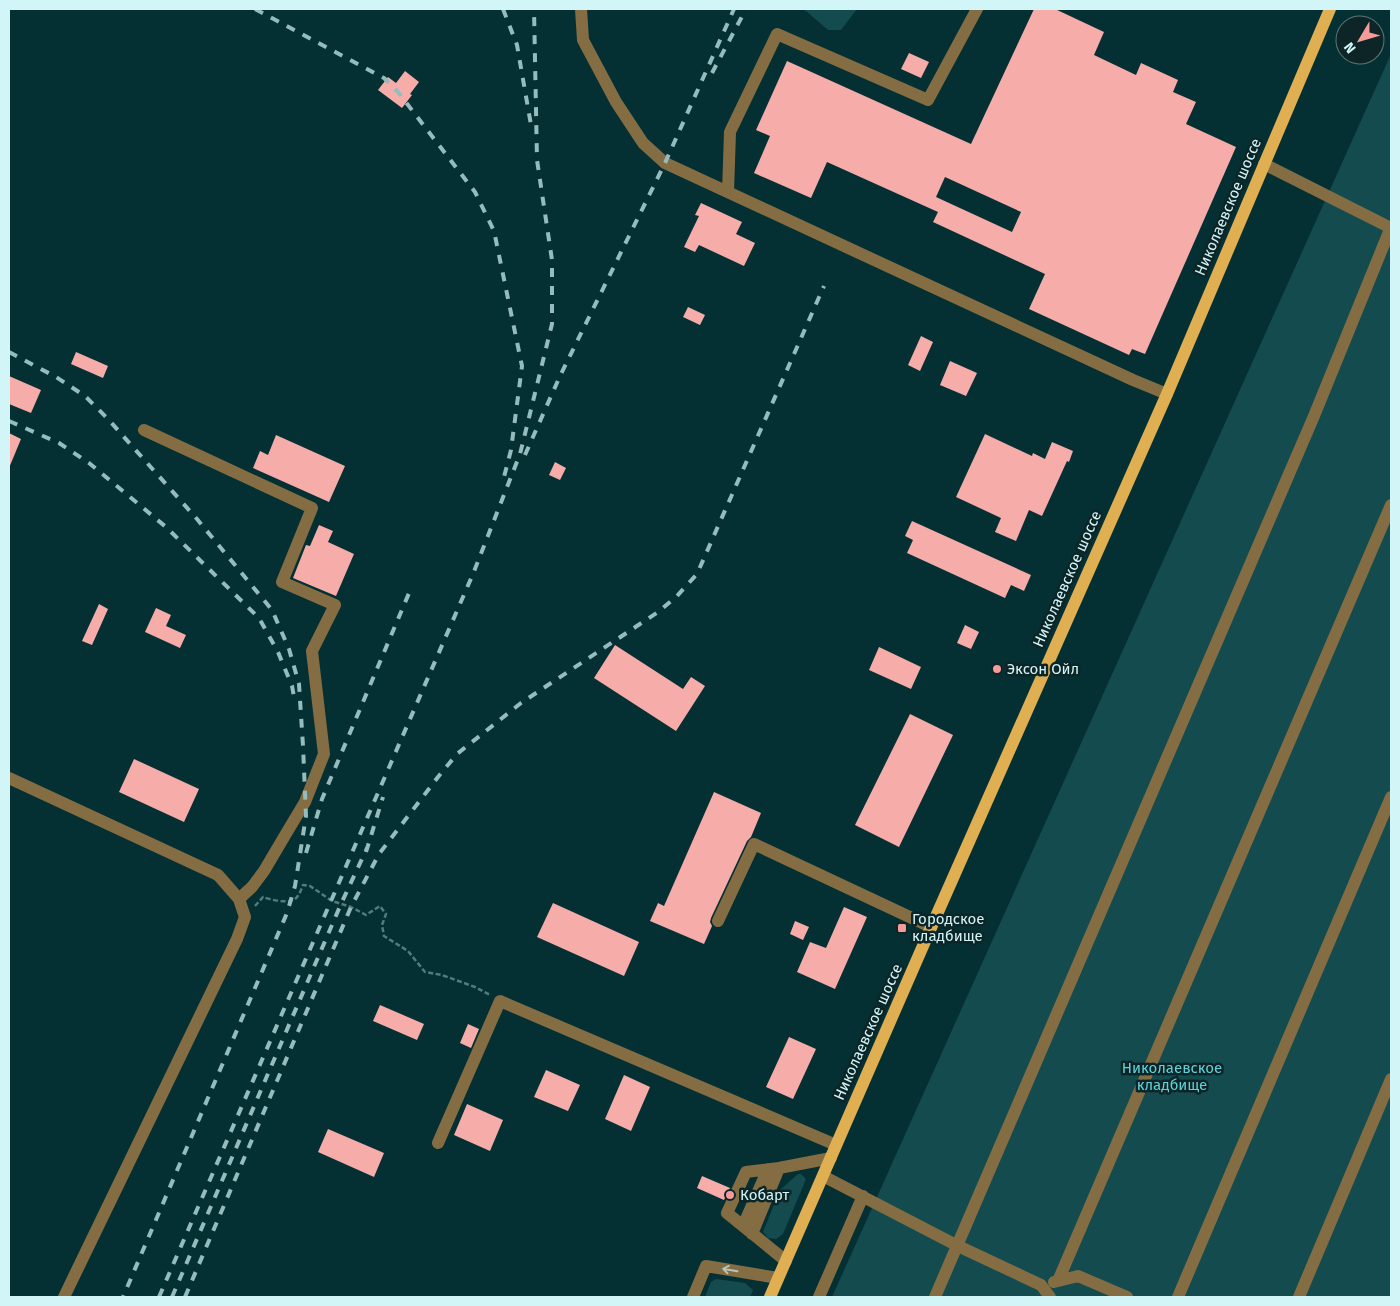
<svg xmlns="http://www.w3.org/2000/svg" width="1400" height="1306" viewBox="0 0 1400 1306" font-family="'Fira Sans',sans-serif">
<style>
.green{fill:#144b4f}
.building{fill:#f6aca9;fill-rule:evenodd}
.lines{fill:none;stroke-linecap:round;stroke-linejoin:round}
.path{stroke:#537b7e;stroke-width:2.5;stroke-dasharray:5 2.5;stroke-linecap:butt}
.minor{stroke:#846d43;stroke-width:12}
.major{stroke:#dfaf52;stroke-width:12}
.rail{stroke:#95bbbd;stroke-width:4;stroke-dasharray:9 9;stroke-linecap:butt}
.oneway{stroke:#b7c6b9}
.poi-dot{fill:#f59b99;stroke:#0d2526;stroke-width:2}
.labels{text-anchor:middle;stroke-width:5;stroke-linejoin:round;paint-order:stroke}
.street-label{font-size:15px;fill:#d2f6f8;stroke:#0d2526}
.poi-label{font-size:15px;fill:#d2f6f8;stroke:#0d2526;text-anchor:start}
.park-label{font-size:15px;fill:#5fd3dc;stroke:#0d2526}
</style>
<rect width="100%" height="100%" fill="#053033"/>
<path class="green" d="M801,9H857L841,30H828L806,11Z
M1391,54V1297H832Z
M798,1174H801L806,1179L783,1234L776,1239L768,1238L763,1232L780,1190Z
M716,1279L745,1283L753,1290L750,1297H705L711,1282Z"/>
<path class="building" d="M1034,9H1055L1104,32L1094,55L1136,75L1141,63L1178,80L1173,92L1196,102L1186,124L1236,147L1145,354L1132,349L1129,355L1029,309L1045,274L933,222L938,212L827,162L811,198L754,173L770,136L756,130L787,61L971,144ZM945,177L1021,212L1012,232L936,197Z
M909,53L929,62L921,78L901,69Z
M405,71L419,82L410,94L412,95L402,108L378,90L388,77L396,83Z
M701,203L742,222L736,234L755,243L744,266L699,245L695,252L684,247L699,216L695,215Z
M688,307L705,315L700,325L683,317Z
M921,336L933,342L920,371L908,365Z
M76,352L108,366L103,378L71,364Z
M950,361L977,373L966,396L940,385Z
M9,376L41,390L31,413L9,404Z
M9,433L21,439L9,468Z
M985,434L1032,456L1033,453L1045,459L1052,442L1073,451L1069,462L1067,461L1042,516L1029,510L1016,541L995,532L1001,518L956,497Z
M276,435L345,466L329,502L253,468L260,451L268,455Z
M555,462L566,468L560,480L549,475Z
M912,521L1031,575L1024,591L1011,585L1005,598L907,553L913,540L905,536Z
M319,525L333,531L328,542L354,554L336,596L293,578L306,545L310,546Z
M99,604L108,609L92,645L82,641Z
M156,608L171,615L166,626L186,635L180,648L145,632Z
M965,625L979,632L971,649L957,643Z
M615,645L683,689L691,677L705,686L676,731L594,678Z
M879,647L921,667L911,689L869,670Z
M910,714L953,735L899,847L855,825Z
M134,759L199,789L184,822L119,792Z
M714,792L761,813L751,837L747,841L711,918L710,922L712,926L704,944L650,921L658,903L664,906Z
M553,903L639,942L624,976L537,937Z
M844,907L867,917L835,989L797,972L810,942L826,948Z
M795,921L809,927L803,940L790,934Z
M380,1005L424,1024L417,1040L373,1021Z
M468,1024L479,1029L471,1048L460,1043Z
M789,1037L816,1049L793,1099L766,1087Z
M546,1070L580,1085L568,1111L534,1097Z
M624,1075L650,1087L631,1131L605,1119Z
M467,1104L503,1120L490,1151L454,1135Z
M328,1129L384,1153L374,1177L318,1152Z
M702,1176L730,1188L724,1200L697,1188Z"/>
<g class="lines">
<path class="path" d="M255,906L263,897C271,900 288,904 295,899C299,896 301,890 303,885L310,886L332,901L351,907L366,915L380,906L386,914L382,925L384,936L408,951L425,972L442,975L475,987L490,995"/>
<path class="minor" d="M581,9L583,40L616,102L643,143L665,163L1133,380L1167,394
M1264,164L1391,228
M728,192L730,132L777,34L928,100L977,9
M144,430L312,508L282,582L335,605L312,651L324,754L305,802L287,832L264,871L252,887L239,899
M9,778L218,875L239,899L245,917L237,939L64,1297
M718,921L754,844L931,927
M438,1143L500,1001L836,1145
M823,1176L958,1246L1041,1285L1050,1297
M743,1226L768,1169
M752,1234L779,1168
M786,1261L727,1213L746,1172L779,1168L831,1158
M1058,1281L1391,505
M1054,1282L1078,1276L1127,1297
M693,1297L706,1266L778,1278
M819,1297L863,1196
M935,1297L1314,416L1391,227
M1178,1297L1391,797
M1299,1297L1391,1079"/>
<path class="major" d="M770,1297L926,939L1167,394L1330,9"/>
<path class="rail" d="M255,9L384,78L398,92L475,192L494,231L522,366L511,450L504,477
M503,9L517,45L531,125
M712,73L746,9
M9,352L56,377L85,396L108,419L197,519L272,610L289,649L299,684L303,746L306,816L295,886L287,913L123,1297
M9,421L59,443L89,463L166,527L259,618L278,652L292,686L294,697
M525,455L560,376L665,163L734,9
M366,852L383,797
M306,853L322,799L412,586
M159,1297L473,574L520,454L552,324V260L537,160L534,9
M172,1297L341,904L368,846
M185,1297L351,907L379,854L438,777L457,754L521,703L658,612L677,596L697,574L824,286"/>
</g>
<defs><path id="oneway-shaft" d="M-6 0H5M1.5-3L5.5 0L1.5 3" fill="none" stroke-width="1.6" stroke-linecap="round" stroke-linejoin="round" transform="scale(1.25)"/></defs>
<use class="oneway" href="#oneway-shaft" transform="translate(730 1270) rotate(-170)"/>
<g class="poi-dot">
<circle cx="997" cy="669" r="5"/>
<rect x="897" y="923" width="10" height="10" rx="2.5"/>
<circle cx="730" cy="1195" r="5"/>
</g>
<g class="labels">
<g class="street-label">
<text transform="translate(1228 207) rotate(-67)" y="5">Николаевское шоссе</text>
<text transform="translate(1067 579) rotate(-66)" y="5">Николаевское шоссе</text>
<text transform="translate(868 1032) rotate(-66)" y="5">Николаевское шоссе</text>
</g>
<g class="poi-label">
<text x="1007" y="674">Эксон Ойл</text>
<text x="912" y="924">Городское<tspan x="912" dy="17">кладбище</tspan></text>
<text x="740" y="1200">Кобарт</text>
</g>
<g class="park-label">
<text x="1172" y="1073">Николаевское<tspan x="1172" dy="17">кладбище</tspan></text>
</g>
</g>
<rect width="1400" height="1306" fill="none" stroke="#d2f6f8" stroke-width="20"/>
<g transform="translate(1360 40) rotate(232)"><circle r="24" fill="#0d2526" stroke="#5c797a"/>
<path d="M0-4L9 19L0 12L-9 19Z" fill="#f59b99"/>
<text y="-8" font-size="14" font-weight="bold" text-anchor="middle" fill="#d2f6f8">N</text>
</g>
</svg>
